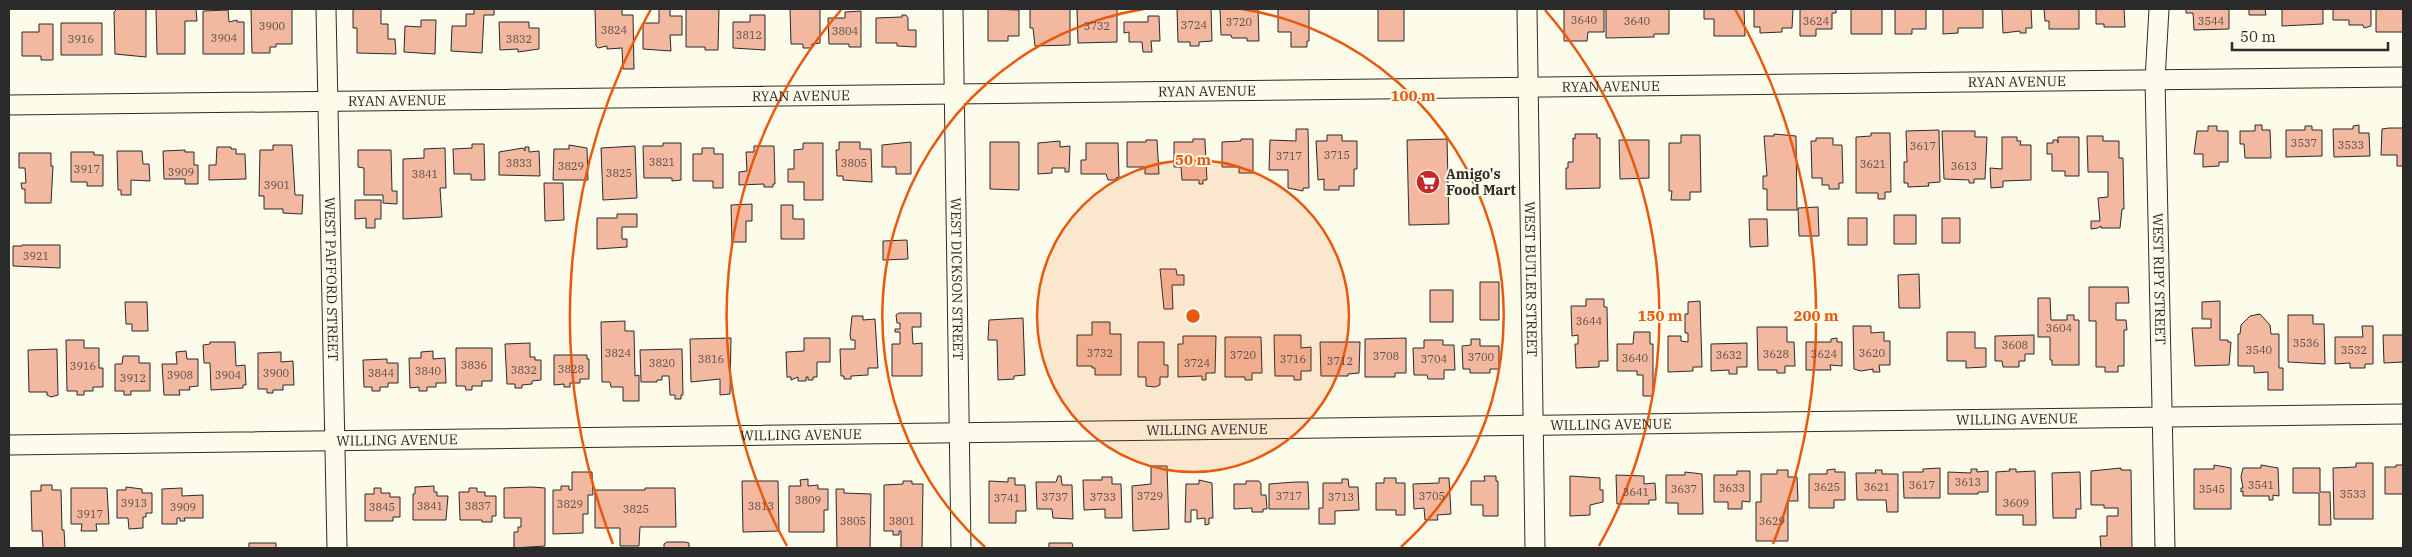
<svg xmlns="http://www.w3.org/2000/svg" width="2412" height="557" viewBox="0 0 2412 557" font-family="'IBM Plex Serif',serif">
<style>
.building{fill:#f2b8a0;stroke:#2b2b2b}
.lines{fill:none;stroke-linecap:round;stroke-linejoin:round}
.street-casing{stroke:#2b2b2b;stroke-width:21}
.street{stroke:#fdfbea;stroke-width:19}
.ring{fill:none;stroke:#e8590c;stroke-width:2.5}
.labels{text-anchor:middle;stroke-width:4;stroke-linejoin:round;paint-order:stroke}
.number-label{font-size:11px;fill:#5d4e48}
.street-label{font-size:14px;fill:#2b2b2b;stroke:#fdfbea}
.poi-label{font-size:14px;font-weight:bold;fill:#2b2b2b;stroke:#fdfbea;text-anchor:start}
.centre{fill:#e8590c;stroke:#fdfbea;stroke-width:2.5}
.ring-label{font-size:15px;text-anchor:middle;font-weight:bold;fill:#e8590c;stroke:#fdfbea;stroke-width:4;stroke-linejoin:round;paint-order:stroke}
</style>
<rect width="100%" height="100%" fill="#fdfbea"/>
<path class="building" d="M117,9H146V57L115,54L114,12Z
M156,9H196L197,21H185V54H157Z
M251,9H292V44H276V47H270V53H252Z
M353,9H381V24H388V39H395L396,54L357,53V28H353Z
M474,9H494V15H484L482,53L451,51L452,26H466V14H474Z
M595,9H622V15H633L634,69H623L622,48L607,49V46L598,48L596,46Z
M659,9H670V16H682V35H670L671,51L643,49V23H659Z
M686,9H719L718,50H705V47H686Z
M790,9H820V43L812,44V48H803V44H791Z
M988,9L1019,10V36H1008V41H988Z
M1030,9H1070V45L1035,46L1033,28H1030Z
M1077,9H1117V42L1078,43Z
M1177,9H1211L1212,41L1199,42V46H1190V42H1178Z
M1220,9H1258L1259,41H1247V38H1232L1231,35H1221Z
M1278,9H1309V41H1307V47H1291V32H1278Z
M1378,9H1404V41H1378Z
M1564,9H1604V32H1588L1587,41H1564Z
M1606,9H1669V34H1654V37L1606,38Z
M1704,9H1744L1745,36H1714V19H1704Z
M1754,9H1793L1792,28H1782V32L1760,33V27H1754Z
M1800,9H1836V13H1832V29H1816V36H1800Z
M1851,9H1882V34H1851Z
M1895,9H1926V29H1912V34H1895Z
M1943,9H1983V28H1958V33L1943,34Z
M2002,9H2031L2032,28H2026V33H2020V31L2003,33Z
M2041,9H2079V29H2049V21H2045L2044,9Z
M2096,9H2124L2125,27H2104V24H2096Z
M2186,9H2229V29L2194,30L2193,13H2186Z
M2249,9H2275H2265L2266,15H2249Z
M2282,9H2323V24L2282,26Z
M2333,9H2371V26L2364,28L2363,25H2349V20H2333Z
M2376,9H2403V32H2376Z
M228,10L229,22L237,20V22H244V54H203V11Z
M861,11V47H849V44H829L828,18H845V12Z
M750,15H765V50L733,48V22H750Z
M902,15H906L908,18V30H916V47L897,46V43H876V18L902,17Z
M1148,16H1159L1160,41H1151L1152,52H1143L1142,42H1129V32L1124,33V22H1148Z
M421,20H436L435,54L404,52L405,26L421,27Z
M499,22H529V28H539V49L518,52V49L500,50Z
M61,23H102V55H61Z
M39,24H53V60H41V56H22V32H39Z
M2255,125H2262V130H2270L2271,158H2245L2244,144H2240V131H2255Z
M2359,125V133H2369L2370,156L2334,157L2333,129H2353V126Z
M2208,126H2217V131H2228V162H2219V166L2203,167V154H2194L2197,131H2208Z
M2305,126H2312V130H2322V156L2286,157V130H2305Z
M2389,128H2403V166H2397V155H2381L2382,129Z
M1296,129H1308L1309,188H1303V191L1288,188V170H1269L1270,140L1296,141Z
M1939,130L1940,182L1928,183L1929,186L1908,187V183H1904V162H1907L1906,131Z
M1942,131H1975V137H1987L1985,179H1974V183H1969V180L1944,179Z
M1871,133H1890L1891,192H1885V199H1878V193H1856V137L1871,136Z
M1575,134H1597V138H1600V188L1566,189V168H1568V162H1573V138L1575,139Z
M1774,134L1796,136L1797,210H1767V189H1763V176H1767L1764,136H1774Z
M1327,135H1342V141H1357V169H1354V186H1339V190H1324V179L1318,180L1316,141H1327Z
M1681,135H1700L1701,192H1690V200H1671L1672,191H1669V143H1681Z
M2087,136H2103V141H2119V158H2123L2124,209H2122L2120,228H2101V226L2098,228L2091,229V221H2100L2098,198L2108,197V172H2088Z
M2002,137H2017V141H2021L2020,145H2031V180L2003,181V187L1991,188L1990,168L2002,169Z
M2058,137H2079V176H2065V171H2052V154H2047V143H2053V140H2057L2058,143Z
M1816,138H1833V145H1842L1843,183H1839V189H1829V185H1822V178H1812L1811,141H1816Z
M1193,139H1205V142L1207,180H1203V184H1199V180H1182L1181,167H1174V142H1193Z
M1241,139H1253V173H1239V167H1222V142L1241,141Z
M1447,139L1449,224L1409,225L1407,140Z
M1146,140H1157L1159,174H1145V167H1127V142H1146Z
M1619,140H1649V178L1620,179Z
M1060,141V147L1070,146L1069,172H1065V168H1052V173L1038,174V143Z
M839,142H860V149H871L872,182L843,180V176H837L836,150H839Z
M911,142V174H896V167H882V145Z
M990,142H1019V190L990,189Z
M663,143H681V180L672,181V178H644L643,146H663Z
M803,143H823V200H804V182H788V169H794V150L803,149Z
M1086,143H1118L1119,177L1116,178V180H1108L1106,174H1081V160H1086Z
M472,144H484L485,180H471V174H454L453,149L472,148Z
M273,145H292L295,195H303L302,214L283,213V209H264V196H259L260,150H273Z
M569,145L587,148L588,180H553L554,149H569Z
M635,146L637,198L603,200L601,148Z
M754,146H774L775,184H773V187H764V184L739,185V172L747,171L746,152H754Z
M217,147H231V149H236V154H245L246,179L209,180V165H216Z
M525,147H529V152L539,151L540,176L499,175V152L523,148L525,151Z
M445,148L446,188H440L442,217L403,219V159L424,158V149Z
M702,148H714V154H723V188H713V181H693V154H702Z
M185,150V152H194V165H198V184H185V179H164L163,151Z
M358,150H391L392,191H397V204L383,203V195H364V168L358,167Z
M117,151H142L143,164H149L150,181L131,180V195H121V190H118Z
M71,152H94V155H103V186H87V182H71Z
M19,153H51V166H53L51,203H25V189H22L21,183H26L25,168H19Z
M544,183H563L564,220L545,221Z
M355,200H381V219H375V228H366V218L355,219Z
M752,204V221H746V242H732L731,205Z
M781,205H793V219H804V239H781Z
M1818,207L1819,236H1799L1798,208Z
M617,214H637V227H622V239H627V247L597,249V218H617Z
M1894,215H1916V244H1894Z
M1848,218H1867V245H1848Z
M1942,218H1960V243H1942Z
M1749,219H1767L1768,246L1750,247Z
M907,240L908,259L883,260V241Z
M22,245H60V268L13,266V246H22Z
M1160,269H1176L1177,275H1184V285H1172L1173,309H1164Z
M1919,274L1920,308H1899L1898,275Z
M1480,282H1499V320H1480Z
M2089,287H2128L2129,303H2116V320H2126L2127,330H2124V366H2118V372H2105V367H2096V321H2089Z
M1430,290H1453V322H1430Z
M2038,298H2050L2051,320H2067V315H2074V320H2079V365H2052V360H2050V337H2038Z
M1586,299H1604V307H1607L1608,361H1599V367L1576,368L1575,344H1578V335L1572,336L1571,306H1586Z
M1700,301L1702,367H1693V371L1668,372V336H1681V341L1688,342V333H1685V314H1688V302Z
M2220,301V340H2228V342H2231L2229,365L2195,366L2192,328H2211V319H2202V302Z
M125,302H147L148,331H132V324H126Z
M899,313H921V327H912L913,344L922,343V376H892V344H900V332H895V329H900V323H897L896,315Z
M2260,314L2270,325L2271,334H2279V368H2283V390H2268V372L2254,373V366H2238V334H2240L2241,325L2250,316Z
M2288,315H2313V324H2324L2325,364L2288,362Z
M852,316H863V320L875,319L878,368H868V375L851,376V379H844V376H841L840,349H855V340H851L850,335Z
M1023,318L1025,375L1014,376V379L998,380L997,340H988L989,320Z
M625,321V331H634L635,376L639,375V401H623V387H611L610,382H602L601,322Z
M1092,322H1110V334H1121V375H1095V368H1092V366H1077V335H1092Z
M1853,326H1871V333L1884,332V341H1890V365H1879L1880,372H1873V369L1861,371L1854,369Z
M2362,326H2373V364H2365V368H2350V363L2335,364V337H2363Z
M1757,327H1787V342H1794L1795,366H1785V373H1777V370H1758Z
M1634,332H1650V344H1653V396H1643V375H1637V371H1617V344H1633Z
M1947,332H1975V348H1986V367L1966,368V361H1947Z
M1274,335H1301V348L1311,347V371H1301V380H1294V376H1275Z
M2034,335V354H2025V361H2019V367H2003L2002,361H1995V336Z
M2383,335H2403V366L2402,362L2384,363Z
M1183,336H1216L1215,373H1206V380H1202V376L1178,377V344H1183Z
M1225,337H1261L1262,373H1252V380H1245V377H1225Z
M731,338L730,394L720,395V379L691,382L690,339Z
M804,338H830V362H817V377H813V380H808V377H806V381H798V377L791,380V377H787L786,352L804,351Z
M1406,338V373H1395V377H1365V339Z
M1837,338V342H1842V366L1830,365L1831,370H1806V342H1831V339Z
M1471,339H1480V346H1499V369H1490V373H1470V369H1463L1462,346L1471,345Z
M66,340H84V348H99V368H103V387H93V391H84V395H77V391H67Z
M1424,340H1443V345H1454L1455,370H1444V379H1428L1427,375H1414L1413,348H1424Z
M210,342H235L236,366L245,365L246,385H243V388L211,390L210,363H204L203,345L210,344Z
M1138,342H1164V365H1168V377H1160V385L1155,387L1146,386V377H1138Z
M1320,342H1360L1359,373L1348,374V376H1321Z
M530,343V357H535V360H541V380L532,381V384L522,385V388H515V384H507L505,344Z
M1747,343V367H1737V374H1729V370L1711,371V344Z
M456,348H492V381H482V386H472V390H466L465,386H456Z
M57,349L58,395L51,397L47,395V392H29L28,350Z
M682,349L683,395H681V399H675V395H670L669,376H662V380H657V382H641L640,350Z
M186,351L187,359H198V386L189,387L190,390H179L180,395H164L162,364H177L176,352Z
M433,351V359L445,358L446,383H436V387H427V391H419V387L410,388L409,358H421V352Z
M281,352V362L293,361L294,385H283V390H273V393H267V389H258V353Z
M554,355H587V359H589V379H580V383H570V387H564V384L554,385Z
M123,356H139V363H150V391H131V395H124V391H115V364H122Z
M387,359V363H398V383H388V387H380V391H372V387H364L363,360Z
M2356,463H2373V519H2334L2333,468L2356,467Z
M2214,465L2231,468V509H2194V469H2214Z
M2261,465L2278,468L2279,496L2273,495V500H2269V496H2243V491L2241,492V488H2243L2241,477L2243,468H2261Z
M2396,465H2403V494H2385V467H2396Z
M1151,466H1167L1169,529L1133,531L1132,486L1151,484Z
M1940,468V498H1904L1903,472H1923V469Z
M2121,468V470H2131L2132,548H2101L2100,536H2107V516H2118V508H2104V505H2091V471Z
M2293,468H2320V492H2330L2331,525H2319V493H2293Z
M1835,469V472H1845V500H1834V508H1809V474H1827V470Z
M1971,469H1977V472L1988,471V492H1978V494H1948V472L1971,473Z
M2009,469H2016V472L2035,471L2036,525H2023V515H1996V472L2010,471Z
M1777,470H1788V477H1797L1798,501H1788V541H1756V502H1761V474H1777Z
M1875,470H1882V474H1898V512H1887L1886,500H1857L1856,473H1876Z
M1737,471H1750V502L1742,501V509H1728V502H1714V475H1737Z
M572,472H592L593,495H588V514H583V533L553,534V490H561V486H569V490H572Z
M1685,472L1702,474L1703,514H1678V503H1666V475H1685Z
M2080,472L2081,509H2076V518H2053L2052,473Z
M1616,475L1644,476V484L1655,483L1656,500H1649V504H1617Z
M1058,476H1061L1062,485H1072L1073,519L1053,518L1052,509H1037L1036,482H1056Z
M1484,476H1496V481H1498V516H1483V505H1471V481H1485Z
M1570,476L1600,478V490H1603V502L1590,505V515L1570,516Z
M1102,477H1112V484H1121L1122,518H1105V509L1084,510L1083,480H1102Z
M1008,478H1015V485H1025L1026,511H1016V523H989V481L1008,482Z
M1384,478H1396V483H1405V515H1396V510H1376V483H1384Z
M1439,478H1449L1451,514L1437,515L1438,520H1425L1424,508L1414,509L1413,484L1439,483Z
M808,479V486L818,485V489H828V510H824V532H789V486H801L800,480Z
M1342,479H1348L1349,487H1358L1359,510L1335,511V524H1319V508H1323V483H1342Z
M1199,480L1212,483L1213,518H1209V524L1205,525V518L1197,519V510H1191V522H1185L1186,484H1199Z
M742,481H778L779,531L743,532Z
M903,481H912V484H923L922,548H901V531H899V535H893V531H884V485L903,484Z
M1246,481H1259L1261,484V495H1266L1267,509H1263V512H1252V508L1234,509V484H1246Z
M1295,482H1308L1309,509H1269V484Z
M41,485H52V490H61L62,530H64L65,548H43L42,531H32L31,491H41Z
M434,486V492H437V496H448L446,520H413V494H415V487Z
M126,487L142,489V493H152V513H146V517H143V528L129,529L128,518H117V490H126Z
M532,487L545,488V546L514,548V532H518V527H521V518H504V488Z
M71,488H107L109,524H96L97,531H81L82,524H71Z
M182,488V496L203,495V518H184L185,521H180V518H177V524H162V489Z
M374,488H381V493H390V497H400V517H393V521H365V494H374Z
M469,488H477V492H485V496H496V516H492V522H482V520H460L459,492H469Z
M645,488H675L676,527H640L639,546H620V528H595V490H645Z
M836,489H844V493L871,494L870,548H837Z
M667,542H685L689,543V548H664V544Z
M249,543H276V548H249Z
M1049,543H1072L1073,548H1049Z"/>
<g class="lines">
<g class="street-casing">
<g id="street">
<path id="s1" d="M326,9L337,548"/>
<path id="s2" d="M953,9L961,548"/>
<path id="s3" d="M1527,9L1535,548"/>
<path id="s4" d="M2159,9L2155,80L2165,548"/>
<path id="s5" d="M9,105L2403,77"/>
<path id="s6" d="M9,445L2403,414"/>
</g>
</g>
<use href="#street" class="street"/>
</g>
<circle cx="1193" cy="316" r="156" fill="#e8590c" fill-opacity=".12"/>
<g class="ring">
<circle cx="1193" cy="316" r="156"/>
<path d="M985 547A311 311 0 0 1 1144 9M1242 9A311 311 0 0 1 1401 547"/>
<path d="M787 546A467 467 0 0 1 841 10M1545 10A467 467 0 0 1 1599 546"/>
<path d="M613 544A623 623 0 0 1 651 9M1735 9A623 623 0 0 1 1773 544"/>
</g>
<defs>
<g id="supermarket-disc" transform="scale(1.25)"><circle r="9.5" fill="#c62828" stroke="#fdfbea"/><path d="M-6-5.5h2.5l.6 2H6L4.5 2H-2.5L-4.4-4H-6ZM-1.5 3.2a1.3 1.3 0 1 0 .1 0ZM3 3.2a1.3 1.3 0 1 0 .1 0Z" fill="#fff"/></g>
</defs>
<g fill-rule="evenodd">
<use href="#supermarket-disc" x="1428" y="182"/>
</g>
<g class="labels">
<g class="number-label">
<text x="1584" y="24">3640</text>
<text x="1637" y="25">3640</text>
<text x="1816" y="25">3624</text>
<text x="2211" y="25">3544</text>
<text x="1239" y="26">3720</text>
<text x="1194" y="29">3724</text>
<text x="272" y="30">3900</text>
<text x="1097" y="30">3732</text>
<text x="614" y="34">3824</text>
<text x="845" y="35">3804</text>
<text x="749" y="39">3812</text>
<text x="224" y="42">3904</text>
<text x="81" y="43">3916</text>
<text x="519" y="43">3832</text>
<text x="2304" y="147">3537</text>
<text x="2351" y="149">3533</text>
<text x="1923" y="150">3617</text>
<text x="1337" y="159">3715</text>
<text x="1289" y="160">3717</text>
<text x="662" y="166">3821</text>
<text x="519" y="167">3833</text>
<text x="854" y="167">3805</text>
<text x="1873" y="168">3621</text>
<text x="571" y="170">3829</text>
<text x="1964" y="170">3613</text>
<text x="87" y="173">3917</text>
<text x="181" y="176">3909</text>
<text x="619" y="177">3825</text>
<text x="425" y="178">3841</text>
<text x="277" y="189">3901</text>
<text x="36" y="260">3921</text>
<text x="1589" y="325">3644</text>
<text x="2059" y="332">3604</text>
<text x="2306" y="347">3536</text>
<text x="2015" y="349">3608</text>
<text x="2259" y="354">3540</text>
<text x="2354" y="354">3532</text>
<text x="618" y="357">3824</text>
<text x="1100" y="357">3732</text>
<text x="1872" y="357">3620</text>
<text x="1776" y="358">3628</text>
<text x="1824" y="358">3624</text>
<text x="1243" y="359">3720</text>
<text x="1729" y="359">3632</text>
<text x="1386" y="360">3708</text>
<text x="1481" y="361">3700</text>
<text x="1635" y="362">3640</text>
<text x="711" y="363">3816</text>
<text x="1293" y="363">3716</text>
<text x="1434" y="363">3704</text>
<text x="1340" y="365">3712</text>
<text x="662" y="367">3820</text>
<text x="1197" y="367">3724</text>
<text x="474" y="369">3836</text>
<text x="83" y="370">3916</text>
<text x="571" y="373">3828</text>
<text x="524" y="374">3832</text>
<text x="428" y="375">3840</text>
<text x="276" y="377">3900</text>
<text x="381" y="377">3844</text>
<text x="180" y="379">3908</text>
<text x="228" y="379">3904</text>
<text x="133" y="382">3912</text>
<text x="1968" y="486">3613</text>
<text x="1922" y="489">3617</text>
<text x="2261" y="489">3541</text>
<text x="1827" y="491">3625</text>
<text x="1877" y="491">3621</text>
<text x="1732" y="492">3633</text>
<text x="1684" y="493">3637</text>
<text x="2212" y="493">3545</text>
<text x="1636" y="496">3641</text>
<text x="2353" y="498">3533</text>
<text x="1150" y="500">3729</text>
<text x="1289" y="500">3717</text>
<text x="1432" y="500">3705</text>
<text x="1055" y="501">3737</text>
<text x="1103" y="501">3733</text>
<text x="1341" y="501">3713</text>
<text x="1007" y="502">3741</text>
<text x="808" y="504">3809</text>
<text x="134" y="507">3913</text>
<text x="2016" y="507">3609</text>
<text x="570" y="508">3829</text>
<text x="430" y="510">3841</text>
<text x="478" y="510">3837</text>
<text x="761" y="510">3813</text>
<text x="183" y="511">3909</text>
<text x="382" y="511">3845</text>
<text x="636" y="513">3825</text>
<text x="90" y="518">3917</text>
<text x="853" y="525">3805</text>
<text x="902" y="525">3801</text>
<text x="1772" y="525">3629</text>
</g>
<g class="street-label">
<text dy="5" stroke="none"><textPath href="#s5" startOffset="2008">RYAN AVENUE</textPath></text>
<text dy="5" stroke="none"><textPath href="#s5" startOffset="1602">RYAN AVENUE</textPath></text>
<text dy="5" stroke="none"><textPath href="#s5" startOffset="1198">RYAN AVENUE</textPath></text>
<text dy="5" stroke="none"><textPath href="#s5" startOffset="792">RYAN AVENUE</textPath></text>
<text dy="5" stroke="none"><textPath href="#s5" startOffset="388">RYAN AVENUE</textPath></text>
<text dy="5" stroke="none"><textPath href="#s4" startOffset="270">WEST RIPY STREET</textPath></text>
<text dy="5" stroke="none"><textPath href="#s1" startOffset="270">WEST PAFFORD STREET</textPath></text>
<text dy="5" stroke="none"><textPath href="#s2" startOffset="270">WEST DICKSON STREET</textPath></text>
<text dy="5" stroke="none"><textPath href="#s3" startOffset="270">WEST BUTLER STREET</textPath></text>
<text dy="5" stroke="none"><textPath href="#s6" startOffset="2008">WILLING AVENUE</textPath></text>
<text dy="5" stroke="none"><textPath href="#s6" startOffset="1602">WILLING AVENUE</textPath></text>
<text dy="5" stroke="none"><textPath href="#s6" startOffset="1198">WILLING AVENUE</textPath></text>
<text dy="5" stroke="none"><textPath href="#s6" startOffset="792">WILLING AVENUE</textPath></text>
<text dy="5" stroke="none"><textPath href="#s6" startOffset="388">WILLING AVENUE</textPath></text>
</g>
<g class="poi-label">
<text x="1446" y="179">Amigo's<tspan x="1446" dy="16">Food Mart</tspan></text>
</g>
</g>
<circle cx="1193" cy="316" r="8" class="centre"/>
<g class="ring-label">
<text x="1413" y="101">100 m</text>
<text x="1193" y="165">50 m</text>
<text x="1660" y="321">150 m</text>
<text x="1816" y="321">200 m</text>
</g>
<rect width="2412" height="557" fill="none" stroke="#2b2b2b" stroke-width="20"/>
<path d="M2232 42v8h156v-8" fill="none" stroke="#2b2b2b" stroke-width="2.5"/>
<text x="2240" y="42" font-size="15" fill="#2b2b2b" stroke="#fdfbea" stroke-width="4" paint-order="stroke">50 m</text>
</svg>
